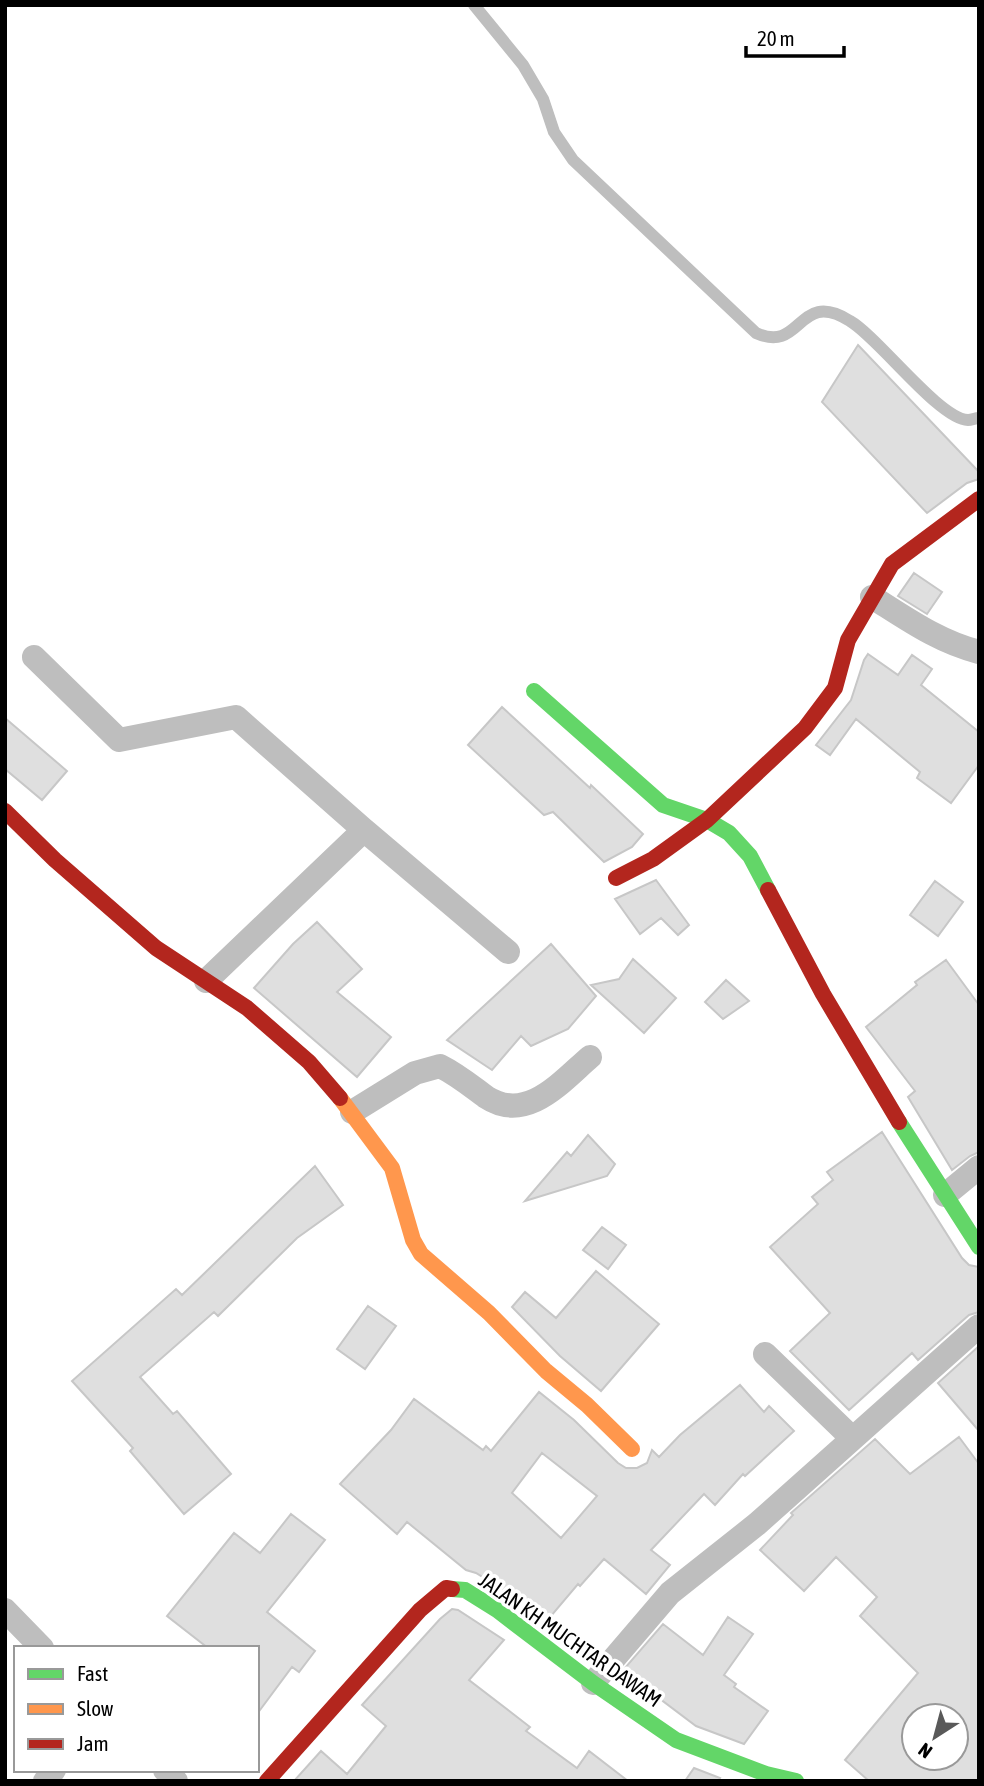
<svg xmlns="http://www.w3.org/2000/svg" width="984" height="1786" viewBox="0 0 984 1786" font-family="'Asap Condensed',sans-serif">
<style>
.building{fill:#dfdfdf;stroke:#c7c7c7;stroke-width:2;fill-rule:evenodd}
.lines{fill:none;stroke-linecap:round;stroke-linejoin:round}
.lane{stroke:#bebebe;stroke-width:12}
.street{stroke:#bebebe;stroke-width:24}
.fast{stroke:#63d668;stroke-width:16}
.slow{stroke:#ff974d;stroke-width:16}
.jam{stroke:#b3261e;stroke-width:16}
.labels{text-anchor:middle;stroke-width:7;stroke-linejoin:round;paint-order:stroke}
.street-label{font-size:21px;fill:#000;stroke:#fff}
</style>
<rect width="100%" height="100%" fill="#fff"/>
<path class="building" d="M858,345L979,472V479L967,483L927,513L822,402Z
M914,573L942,592L927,614L898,596Z
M868,654L898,675L912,655L932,669L921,685L979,732V765L951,803L917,778L920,772L856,719L830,755L816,745L851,700L864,660Z
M502,707L590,788L591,785L643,834L632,847L604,862L553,812L544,815L468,745Z
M5,718L67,771L42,800L5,769Z
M656,880L689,925L678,935L661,918L640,934L615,899Z
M935,881L963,902L938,936L910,915Z
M317,922L362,969L337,992L391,1037L357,1077L254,988L293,944Z
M551,944L596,996L568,1029L531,1046L521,1036L492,1070L447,1040Z
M633,959L676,998L644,1033L591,985L619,979Z
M946,960L979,1005V1152L970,1156L952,1170L908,1097L915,1091L866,1027L917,985L915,982Z
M726,980L749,1001L723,1019L705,1002Z
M882,1132L962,1258L969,1265L979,1267V1312L969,1315L918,1360L912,1353L849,1410L790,1351L830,1313L770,1247L818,1204L812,1197L833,1180L827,1172Z
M588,1135L615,1164L607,1176L525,1201L567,1152L571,1156Z
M315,1166L343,1205L297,1238L218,1316L214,1312L140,1377L173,1414L177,1411L231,1474L184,1514L130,1451L133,1448L72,1381L176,1289L182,1295Z
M602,1227L626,1245L608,1269L583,1250Z
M596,1271L659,1324L601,1391L560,1356L512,1307L525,1292L556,1318Z
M368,1306L396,1326L365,1369L337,1349Z
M979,1346V1431L938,1383Z
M740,1385L764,1412L769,1406L794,1431L745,1476L743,1474L715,1505L704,1494L651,1550L670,1565L646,1594L604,1559L580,1586L578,1584L546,1622L508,1593L476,1573L466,1570L407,1522L397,1534L340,1484L391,1430L414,1399L483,1450L486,1446L491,1451L539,1392L574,1420L618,1463L626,1468H637L647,1463L652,1450L659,1457L680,1435ZM542,1453L597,1496L561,1538L512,1493Z
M959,1437L979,1464V1781H869L845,1760L918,1673L860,1616L877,1597L836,1557L804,1591L760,1550L793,1515L791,1513L875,1439L910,1474ZM914,1716H956V1758H914Z
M291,1514L325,1540L267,1612L315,1651L299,1672L292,1667L257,1714V1648H208L167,1616L234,1533L260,1553Z
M452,1609L458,1610L504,1640L469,1680L530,1727L526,1731L577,1768L589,1751L628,1781H294L321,1751L347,1774L386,1726L362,1705L440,1619Z
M728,1617L753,1634L724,1675L736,1684L734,1687L768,1711L744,1744L696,1726L652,1693L649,1697L618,1676L663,1624L703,1655Z
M694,1768L720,1778L718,1781H685Z"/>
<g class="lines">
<path class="lane" d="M474,5L523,65L543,99L554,132L573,160L756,333C803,354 797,288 850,321C878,337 939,419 968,420C972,420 975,418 979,418"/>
<path class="street" d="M872,597C907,619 939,642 979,652
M34,657L119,740L236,717L364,830
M206,981L364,830L508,952
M352,1112L415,1073L440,1066C458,1075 471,1086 486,1097C527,1124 562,1081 590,1057
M945,1195L979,1167
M765,1354L852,1438
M5,1610L42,1648
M593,1683L670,1593L757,1524L979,1326
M165,1770L176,1781
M45,1781L54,1770"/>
<path class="fast" d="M534,691L663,805L707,820L729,833L750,856L768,890
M899,1122L979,1247
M452,1589L465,1590L497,1610L593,1683L676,1740L766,1774L796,1781"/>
<path class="slow" d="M340,1098L392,1168L413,1240L421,1254L489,1313L546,1371L587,1405L632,1449"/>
<path class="jam" d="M5,811L55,860L156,948L247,1008L309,1062L340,1098
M616,878L653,859L707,820L805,728L835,688L848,640L892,564L979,499
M768,890L823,994L899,1122
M267,1781L420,1610L446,1588L452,1589"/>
</g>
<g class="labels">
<g class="street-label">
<text transform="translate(570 1640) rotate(35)" y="7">JALAN KH MUCHTAR DAWAM</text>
</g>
</g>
<rect width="984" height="1786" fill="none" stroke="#000000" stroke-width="14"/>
<rect x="14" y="1646" width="245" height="126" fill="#ffffff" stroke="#999999" stroke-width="2"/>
<rect x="28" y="1669" width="35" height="10" fill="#63d668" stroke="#999999" stroke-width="2"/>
<text x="77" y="1681" font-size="21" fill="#000000">Fast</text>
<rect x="28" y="1704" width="35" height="10" fill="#ff974d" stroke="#999999" stroke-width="2"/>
<text x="77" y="1716" font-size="21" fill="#000000">Slow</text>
<rect x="28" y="1739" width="35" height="10" fill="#b3261e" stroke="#999999" stroke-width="2"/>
<text x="77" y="1751" font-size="21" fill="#000000">Jam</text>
<g transform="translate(935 1737) rotate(216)"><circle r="33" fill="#ffffff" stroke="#999999" stroke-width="2"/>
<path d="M0-5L12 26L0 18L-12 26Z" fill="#595959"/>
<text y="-10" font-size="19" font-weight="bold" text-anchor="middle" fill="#000000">N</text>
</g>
<path d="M746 46v10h98v-10" fill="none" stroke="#000000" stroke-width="3.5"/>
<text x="757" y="46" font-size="21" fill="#000000" stroke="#ffffff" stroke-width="5" paint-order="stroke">20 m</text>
</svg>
